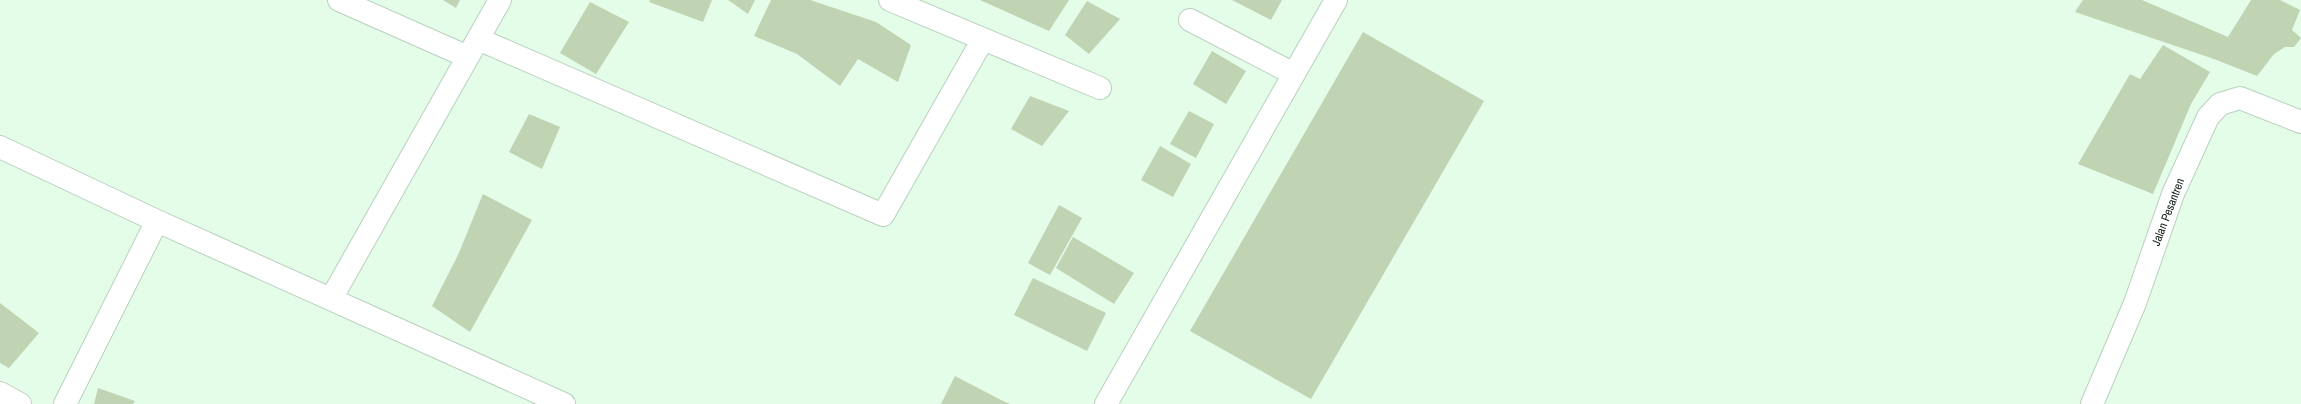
<svg xmlns="http://www.w3.org/2000/svg" width="2301" height="404" viewBox="0 0 2301 404" font-family="'Archivo Narrow',sans-serif">
<style>
.building{fill:#c0d3b3}
.lines{fill:none;stroke-linecap:round;stroke-linejoin:round}
.street-casing{stroke:#b8d1bd;stroke-width:24}
.street{stroke:#fff;stroke-width:22}
.labels{text-anchor:middle;stroke-width:3.5;stroke-linejoin:round;paint-order:stroke}
.street-label{font-size:12px;fill:#131c16;stroke:#fff}
</style>
<rect width="100%" height="100%" fill="#e3fde9"/>
<path class="building" d="M443,0H460L456,8Z
M650,0H712L703,22L649,2Z
M728,0H755L748,14Z
M771,0H810L876,22L911,45L898,82L858,59L840,86L797,54L754,36Z
M980,0H1069L1049,31Z
M1232,0H1282L1271,20Z
M2083,0H2142L2228,37L2251,0H2280L2300,10L2292,30L2301,38L2294,47H2285L2274,54L2257,76L2214,59L2075,12Z
M1087,1L1120,19L1089,54L1065,35Z
M590,2L629,22L596,74L560,53Z
M1363,32L1484,101L1311,399L1190,331Z
M2163,45L2210,72L2191,104L2153,194L2078,164L2130,74L2140,79Z
M1212,51L1246,71L1226,104L1193,84Z
M1030,96L1069,111L1042,146L1011,129Z
M1189,111L1214,124L1196,158L1170,144Z
M529,114L560,127L542,169L509,152Z
M1160,146L1191,164L1173,197L1141,180Z
M483,194L532,220L470,332L432,306L458,255Z
M1059,205L1082,218L1050,275L1028,263Z
M1073,237L1134,273L1114,304L1056,268Z
M1033,278L1106,313L1087,351L1014,315Z
M0,303L39,333L9,368L0,363Z
M955,376L1001,400L1010,404H941Z
M98,388L135,401L133,404H94Z"/>
<g class="lines">
<g class="street-casing">
<path id="street" d="M339,0L468,57
M890,0L1100,88
M1190,20L1294,74
M478,39L883,215L983,39
M0,147L157,221L564,404
M331,299L500,0
M0,393L20,404
M65,404L157,221
M1106,404L1336,0
M2092,404L2135,303L2173,194L2208,117L2220,104L2240,98L2301,122"/>
</g>
<use href="#street" class="street"/>
</g>
<g class="labels">
<g class="street-label">
<text transform="translate(2168 212) rotate(-69)" y="4">Jalan Pesantren</text>
</g>
</g>
</svg>
